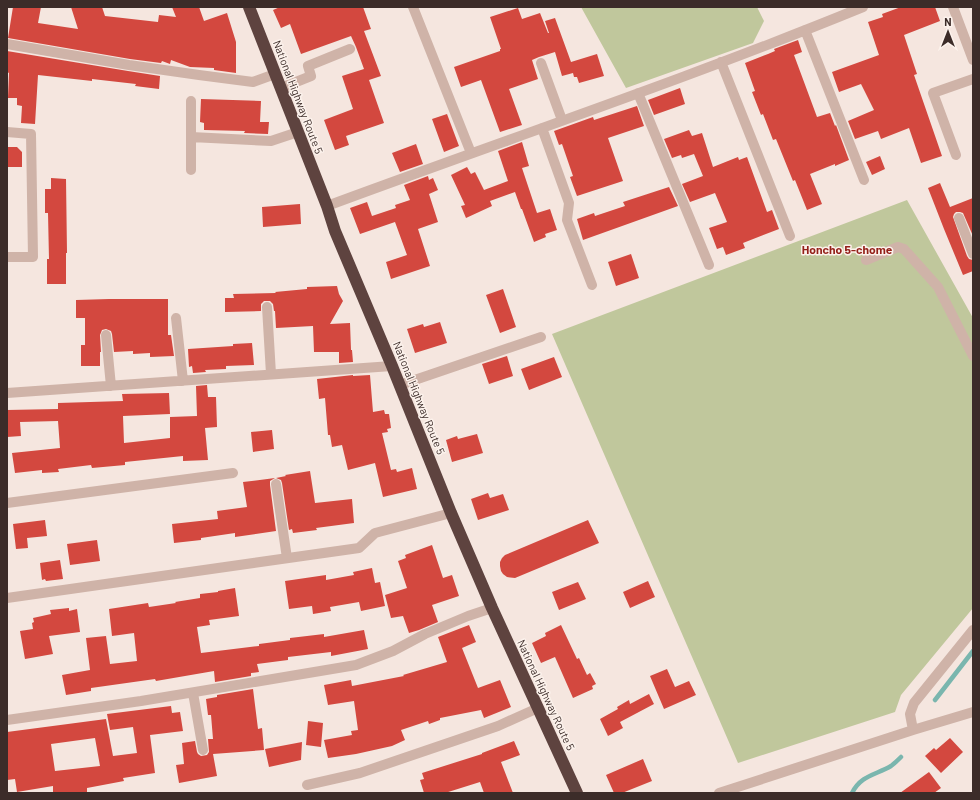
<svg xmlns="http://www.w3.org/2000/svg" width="980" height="800" viewBox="0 0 980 800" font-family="Barlow,sans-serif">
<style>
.green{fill:#c0c79c}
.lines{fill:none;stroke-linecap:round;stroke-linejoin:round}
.stream{stroke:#7ab6ae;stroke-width:4.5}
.building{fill:#d3483f;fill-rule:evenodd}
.minor{stroke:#cfb3a8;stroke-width:10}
.highway{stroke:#5e433f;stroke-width:12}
.labels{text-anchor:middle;stroke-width:3;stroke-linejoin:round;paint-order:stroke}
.street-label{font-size:11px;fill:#3c2c29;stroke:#fcf2ec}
.neighbourhood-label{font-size:12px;font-weight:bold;fill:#942019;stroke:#fcf2ec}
</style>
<rect width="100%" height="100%" fill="#f5e6df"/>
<path class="green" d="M581,7H757L764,21L753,43L626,88Z
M907,200L973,318V608L901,695L895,712L738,763L552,334Z"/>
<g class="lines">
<path class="stream" d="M935,700L973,651
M852,793C861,775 876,775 891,766C895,763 898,760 901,757"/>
</g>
<path class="building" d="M13,7H41L38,23L78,29L71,7H102L105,16L158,22L159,15L176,17L172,7H199L204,21L227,13L236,42V73L214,70V68L190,67L171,60L170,64L162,61L161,63L130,59L8,38Z
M280,7H363L371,29L364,31L381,76L369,80L384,123L346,136L349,145L335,150L324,120L353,109L342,76L364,69L356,47L351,36L301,54L290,24L281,28L273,10Z
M901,7H935L940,21L904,35L917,74L914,75L942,156L921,163L909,128L881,139L878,131L855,139L848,121L874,110L861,84L839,92L832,72L879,55L868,22L883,17L882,14Z
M518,8L522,19L540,13L548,33H549L545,21L555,18L571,62L597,54L604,76L579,83L577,77H574L573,73L562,76L555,52L539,57L532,60L538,79L509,89L522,125L500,132L481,80L461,87L454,67L500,51V49H501L490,17Z
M798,40L802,52L794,55L817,117L830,113L835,126L836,125L849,160L835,166V164L810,174L822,204L807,210L795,180L793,181L776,139L773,140L763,114L761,115L752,92L755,91L745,63L768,54L775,51L774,49Z
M7,51L128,71L160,76L159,89L135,86L136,84L92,79V81L38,75L35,124L21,123L22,106L17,105V98H8L9,73L7,72Z
M680,88L685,104L654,115L648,100Z
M201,99L261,101L260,122H269L268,134L244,133L245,131L204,130V123L200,122Z
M637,106L644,126L608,138L623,181L577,196L574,188L570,177L573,176L562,144L559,145L554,131L593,117L594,120Z
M447,114L459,146L444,152L432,119Z
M689,130L692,136L702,133L713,167L738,157L739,160L747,157L767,212L772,210L779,229L743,243L745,248L726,255L723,247L717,249L709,228L727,222L715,193L690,202L682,184L703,176L694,154L682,158L681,155L672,158L664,139Z
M522,142L529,166L522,168L537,213L550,209L557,230L545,234L546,237L534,242L522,209H521L515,192L490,201L492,206L466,218L461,206L465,205L451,175L467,167L471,174L475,172L484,190L508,181L498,151Z
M416,144L423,164L400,172L392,153Z
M7,147H17L22,152V167H7Z
M880,156L885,169L872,175L866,162Z
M428,176L429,180L433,178L438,190L429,194L438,222L418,229L430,266L391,279L386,262L407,255L395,222L360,234L350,208L367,202L372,216L396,208L395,205L410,200L404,185Z
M51,178L66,179L67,253H66V284H47V259H49L48,213H45V189H51Z
M940,183L950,207L973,198V236L963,213L960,212H956L954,214L953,217L967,256L969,259L973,260V271L963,275L944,229L928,188Z
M669,187L678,206L583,240L577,219L594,213L595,216L625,206L623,202Z
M300,204L301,224L263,227L262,207Z
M631,254L639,278L616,286L608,262Z
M337,286L339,294L343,301L330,324L350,323L351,350H352L353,362L339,363V352H314L313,326L276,328L275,311H274L273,304L270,301H264L261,304V311L225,312V298H234L233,294L276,293L275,292L307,289V287Z
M503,289L516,327L500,333L486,295Z
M109,299H168V335H171L174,356L150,357V353L133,354V351L114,352L112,334L111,331L106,329L102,330L100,335L101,352H100V366H81V345H85V318H76V300Z
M440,322L447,343L415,353L407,329L423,324L424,327Z
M252,343L254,365L226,366V369L205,370L206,372L193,373L192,366L189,367L188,349L233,346V344Z
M507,356L513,376L489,384L482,364Z
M554,357L562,377L529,390L521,369Z
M353,375V376L370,375L373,412L384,410L385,414H389L391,428L387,429L388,432L382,433L391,470L396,469L397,472L412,468L417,489L383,497L375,463L348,470L342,445L332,447L330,435H328L325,398L319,399L317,379Z
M207,385L208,397H216L217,427L205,428L208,460L183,461V456L125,462V465L92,468L91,465L58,469L59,472L42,473V470L15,473L12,453L60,448L58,421L20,422L21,436L7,437V410L58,409V403L123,401L122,394L169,393L170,414L123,416L124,443L170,438V417L197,416L196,386Z
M272,430L274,449L253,452L251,432Z
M477,434L483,453L452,462L446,440L457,436L458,439Z
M310,471L315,503L352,499L354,523L316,528L317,530L293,533L292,529L289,530L282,483L281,480L276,478L286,476L285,475Z
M275,478L270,481V485L276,531L235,537V533L201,538V540L174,543L172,524L218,519L217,511L247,507L243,482Z
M488,493L490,498L503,494L509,510L478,520L471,499Z
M45,520L47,536L27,538L28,548L16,549L13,524Z
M588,520L599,543L515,578L507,577L503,574L501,571L500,566V562L502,558L505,555Z
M97,540L100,561L70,565L67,544Z
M432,545L443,578L452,575L459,596L432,605L438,622L419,630L409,633L403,616L391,618L385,595L407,588L398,561L406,558L405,555Z
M60,560L63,579L46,581L45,579L42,580L40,563Z
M372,568L375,583L380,582L385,606L361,611L359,602L330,607L331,611L313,614L312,606L289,609L285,581L326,575V580L354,575L353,572Z
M648,581L655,597L630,608L623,592Z
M578,582L586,599L559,610L552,592Z
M235,588L239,616L209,620L210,625L197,627L201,653L259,646V644L290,640V638L324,634V637L364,630L368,649L331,656V652L288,657V660L257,664L259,672L251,673V676L215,682L214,671L156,681L155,679L91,688V691L66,695L62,675L90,670L86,638L106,636L110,664L137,661L134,633L112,636L109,609L148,603L149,607L176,603L175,602L200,598V594L218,592V591Z
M69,608V611L77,609L80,632L49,636L53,654L25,659L20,631L33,629L32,623L34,622L33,618L51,614L50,610Z
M469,625L476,642L462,648L478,688L500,680L511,707L484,718L481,710L440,718V720L429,724L428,721L401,730L405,740L392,746L356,754L328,758L324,740L352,735L351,731L358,730L354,701L328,705L324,685L351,680L352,686L404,676L403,675L447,662L438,637Z
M561,625L577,659L579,658L587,675L590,673L596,684L592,686L593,689L573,698L555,657L541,663L532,643L546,636L545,633Z
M667,669L675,687L689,681L696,695L664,709L650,676Z
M253,689L258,729L262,728L264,750L213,754L217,776L179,783L176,765L184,764L182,743L195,741L197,752L198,754L201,756L207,755L209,752L208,739H213L211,715H208L206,699L217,697V695Z
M649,694L654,704L620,722L623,728L608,736L600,719L618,709L617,707L629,700L630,704Z
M171,706L172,713L180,712L183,731L150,735L155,773L123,778L124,781L87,788V793H53V786L17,792L15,779L7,780V732L106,719L113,756L137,753L133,727L110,730L107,714ZM95,738L100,766L55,771L51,744Z
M308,721L323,723L321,747L306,745Z
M950,738L963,752L941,773L925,756L934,748L936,750Z
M514,741L520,755L501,762L513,793H484L480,782L445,793H424L420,780L424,779L422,773L482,754V753Z
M302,742L301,760L269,767L265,749Z
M643,759L652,781L622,793H614L606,775Z
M929,772L941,788L934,793H900Z"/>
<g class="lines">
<path class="minor" d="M413,7L471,153
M953,7L973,60
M805,30L864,180
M7,44L129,65L199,75L253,82L275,74
M721,62L790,236
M541,63L562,120
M281,88L311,76L308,66L350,49
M638,93L709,265
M542,128L569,203L567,220L592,285
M7,132L31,134L33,257H7
M191,137L271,141L298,132
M956,155L933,93L973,79
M191,170V101
M327,206C505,140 687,79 863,7
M959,218L973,254
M866,260L898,247L904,249L938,287L973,356
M267,307L271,374
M176,318L183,381
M106,335L111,386
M400,385L541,337
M7,393C135,385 263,374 392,366
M276,484L287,558
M7,503L233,473
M7,598L359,548L375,533L451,513
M193,693L203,750
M7,720L141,701L356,665L393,651L425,634L468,616L492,608
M913,730L910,714L914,703L973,630
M307,785L360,773L498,726L538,708
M719,793L913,730L973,712"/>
<path class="highway" d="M249,7L327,206L335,231L392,366L451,513L492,608L577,793"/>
</g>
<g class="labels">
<g class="street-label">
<text transform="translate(298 97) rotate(69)" y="4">National Highway Route 5</text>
<text transform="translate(419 398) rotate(68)" y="4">National Highway Route 5</text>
<text transform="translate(546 695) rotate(65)" y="4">National Highway Route 5</text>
</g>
<g class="neighbourhood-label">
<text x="847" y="254">Honcho 5-chome</text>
</g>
</g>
<rect width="980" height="800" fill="none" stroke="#3c2c29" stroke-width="16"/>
<g transform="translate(948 32)" stroke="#fcf2ec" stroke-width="3" paint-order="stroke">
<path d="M0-3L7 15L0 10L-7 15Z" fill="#3c2c29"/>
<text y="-6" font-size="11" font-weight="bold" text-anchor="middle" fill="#3c2c29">N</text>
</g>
</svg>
